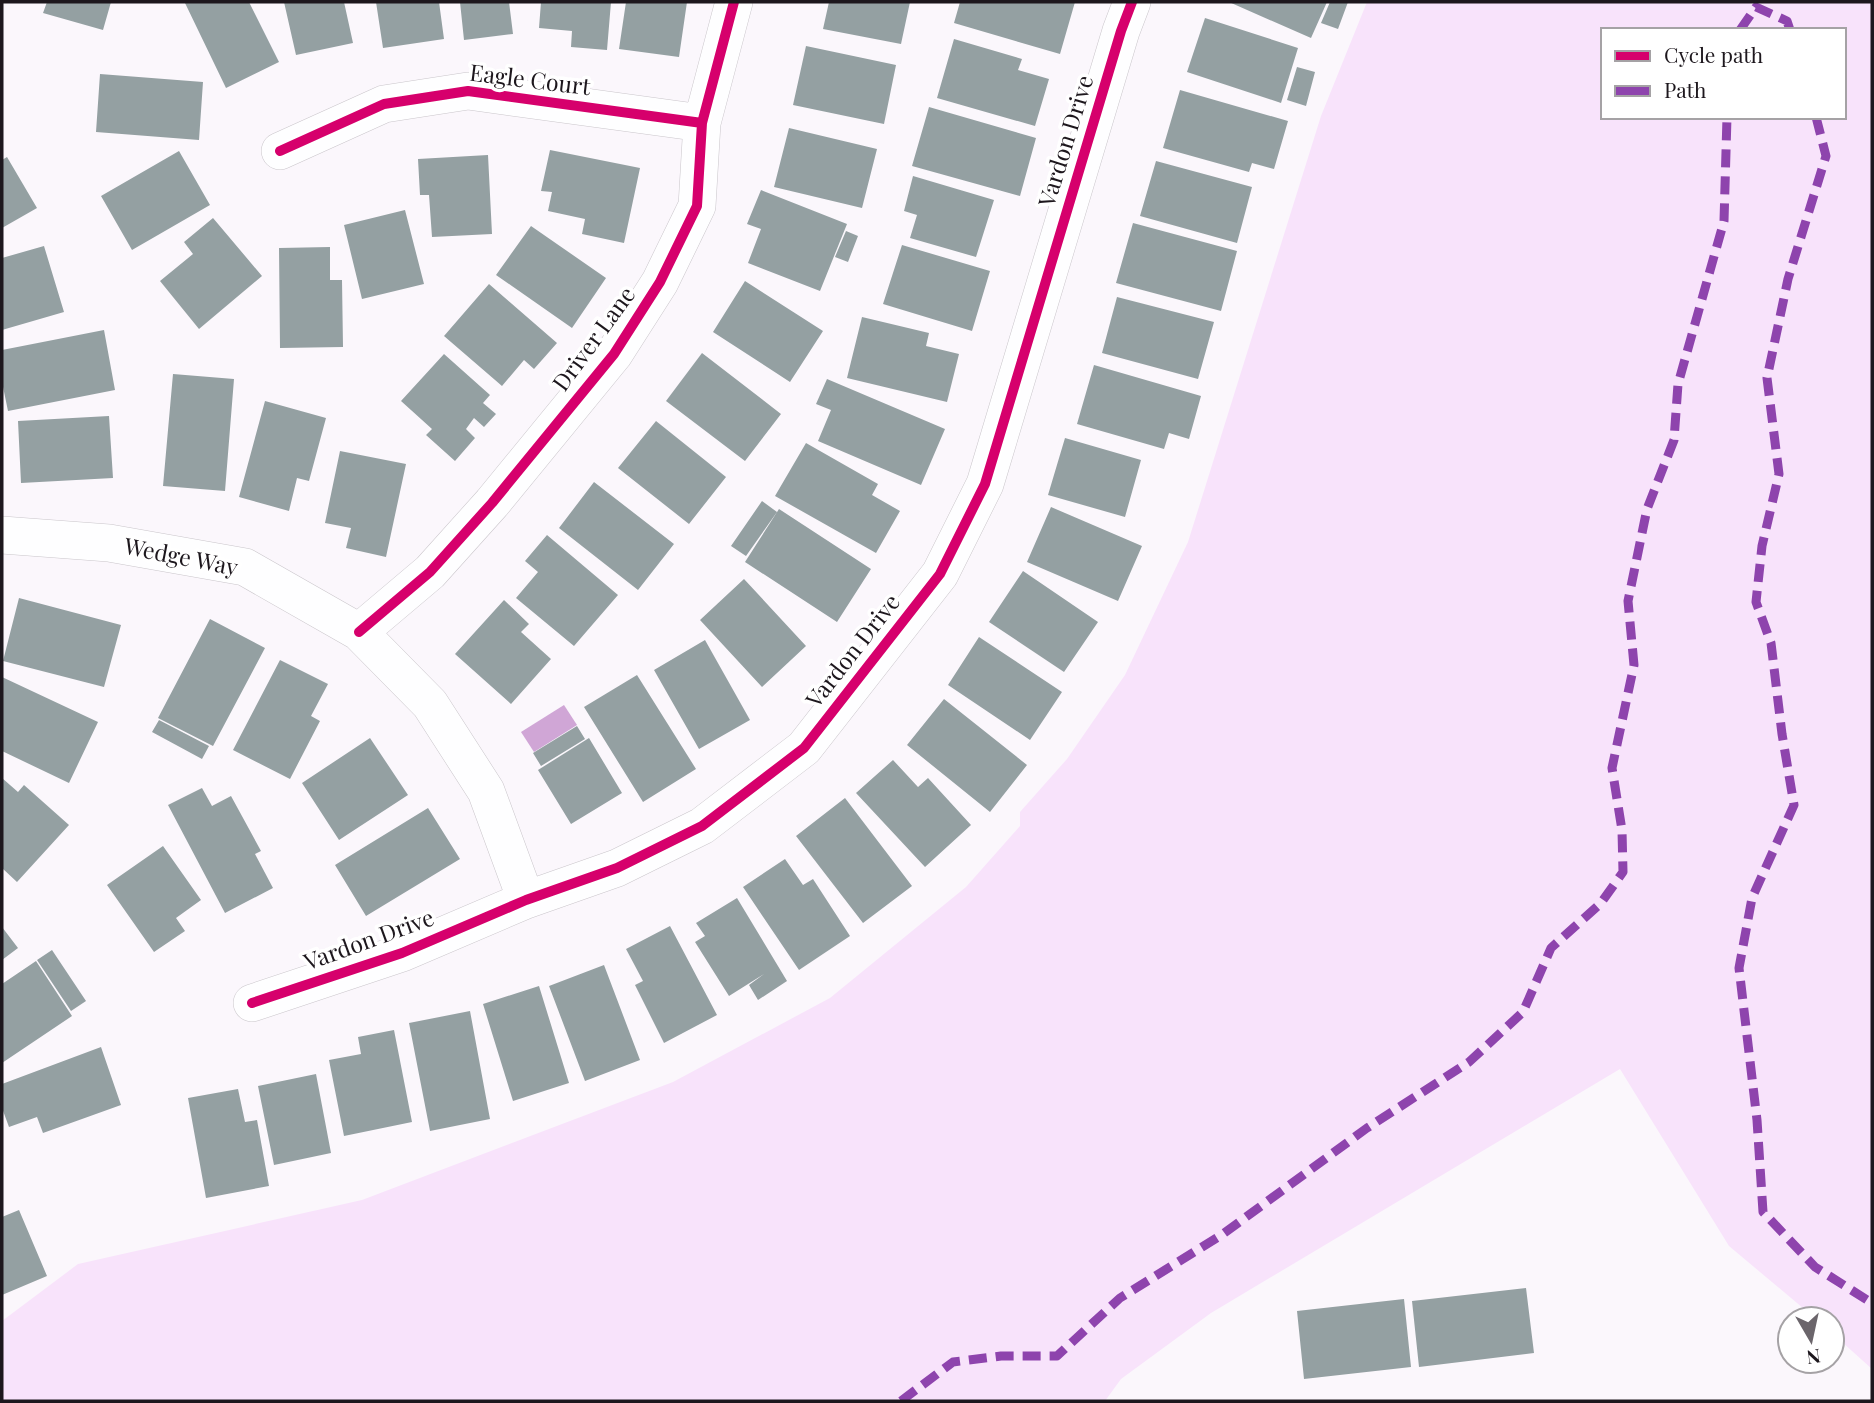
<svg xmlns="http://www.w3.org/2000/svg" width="1874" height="1403" viewBox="0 0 1874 1403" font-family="'Playfair Display',serif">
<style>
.green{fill:#f8e3fb;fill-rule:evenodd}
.water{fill:#d0a6d6}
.building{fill:#94a0a2}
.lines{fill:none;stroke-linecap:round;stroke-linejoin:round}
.minor-casing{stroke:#cac6cb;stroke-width:38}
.minor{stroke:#fefeff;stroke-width:37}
.quiet{stroke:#8e44ad;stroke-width:9;stroke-dasharray:18 9;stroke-linecap:butt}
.cycleway-casing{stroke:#fff;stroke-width:15}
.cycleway{stroke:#d6006c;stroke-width:10}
.labels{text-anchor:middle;stroke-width:7;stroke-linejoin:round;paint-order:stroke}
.street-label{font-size:23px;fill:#1d171d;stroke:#fff}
</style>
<rect width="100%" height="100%" fill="#fbf7fc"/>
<path class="green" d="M1367,2H1872V1369L1832,1333V1319H1816L1729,1246L1620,1069L1211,1313L1121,1379L1105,1401H2V1321L78,1264L362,1200L673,1082L830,998L966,887L1020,826V812L1067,759L1125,675L1188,542L1321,116ZM1603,30H1844V117H1603Z"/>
<path class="water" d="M564,705L577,725L534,752L521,732Z"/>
<path class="building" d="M47,2H111L103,30L43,13Z
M187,2H249L279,62L226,88L185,3Z
M284,2H344L353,43L296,55Z
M376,2H439L444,39L383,48Z
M460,2H509L513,34L464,40Z
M541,2H611L607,50L571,47L572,31L539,28Z
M626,2H687L679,57L619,49Z
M829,2H910L901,44L823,29Z
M960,2H1075L1060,54L954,23Z
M1229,2H1327L1311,38Z
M1330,2H1348L1338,29L1321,23Z
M1205,18L1298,48L1281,103L1187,72Z
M954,39L1022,59L1018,70L1049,79L1035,126L937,98Z
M806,46L896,65L884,124L793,105Z
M1297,67L1315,72L1306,106L1287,100Z
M100,74L203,82L199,140L96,132Z
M1180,90L1288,121L1274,169L1252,163L1249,172L1163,148Z
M929,107L1036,138L1020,196L912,166Z
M789,128L877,149L862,208L774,187Z
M550,150L640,168L624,243L582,234L585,219L548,211L552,192L541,191Z
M179,151L210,205L132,250L101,196Z
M488,155L492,234L432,237L429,195H420L418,159Z
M7,157L37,208L2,228V160Z
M1156,161L1252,187L1237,243L1140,216Z
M913,176L994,200L976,257L910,238L917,215L904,211Z
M761,190L847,224L820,291L748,263L761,229L747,224Z
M405,210L424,284L362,299L344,225Z
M213,218L262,276L199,329L160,281L193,254L184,242Z
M1133,223L1237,251L1221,311L1116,283Z
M531,226L606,278L572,328L496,275Z
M846,231L858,236L848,262L835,257Z
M902,245L990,271L972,331L883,304Z
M44,246L64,312L2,330V258Z
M330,247V280H342L343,347L280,348L279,248Z
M745,281L823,331L790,382L713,332Z
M489,284L557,343L534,369L524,360L502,386L444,336Z
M1117,297L1214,322L1198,379L1102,353Z
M862,317L929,333L926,346L959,354L947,402L847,378Z
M104,330L115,390L8,411L2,382V350Z
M702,353L781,414L745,461L666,401Z
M444,354L490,395L483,403L496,414L484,427L474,418L466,429L475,438L455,461L426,435L432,429L401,401Z
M1094,365L1201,396L1189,439L1169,433L1164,449L1077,424Z
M173,374L234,379L225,491L163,486Z
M827,379L945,429L921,485L818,441L831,410L816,404Z
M265,401L326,418L309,481L297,478L289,511L239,497Z
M109,416L113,478L21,483L18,421Z
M656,421L726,477L689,524L618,468Z
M1065,438L1141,460L1125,517L1048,495Z
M806,443L878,484L872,495L900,511L876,553L775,496Z
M340,451L406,464L386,557L346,548L351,528L325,523Z
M594,482L674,544L638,590L559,528Z
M762,501L777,512L746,556L731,546Z
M1051,507L1142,546L1118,601L1027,562Z
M779,509L871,569L837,622L745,562Z
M547,535L618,595L574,646L516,598L538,572L525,561Z
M1023,571L1098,622L1064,672L989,622Z
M744,579L806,646L762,687L700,620Z
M19,598L121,625L104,687L3,661Z
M504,600L529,624L521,632L551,659L511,704L455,654Z
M210,619L265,648L213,746L158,718Z
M979,637L1062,692L1030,740L948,685Z
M705,640L750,720L699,749L654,670Z
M280,660L328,684L311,716L320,721L290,779L233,750Z
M637,675L696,769L643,802L584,707Z
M2,677L98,722L69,783L2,751Z
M944,699L1027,765L990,812L907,745Z
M159,720L209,746L202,759L152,732Z
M577,726L585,739L541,766L533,753Z
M370,738L408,795L339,840L302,783Z
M589,738L622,793L571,824L538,770Z
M893,760L918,787L928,778L971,825L925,867L856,793Z
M2,778L18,792L24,785L69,825L17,882L2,868Z
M202,788L212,806L231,796L261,851L255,854L273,888L225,913L168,805Z
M845,798L912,886L863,923L796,836Z
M428,808L460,859L366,916L335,865Z
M163,846L201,900L176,918L185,931L154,952L107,885Z
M785,859L803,885L813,879L850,936L799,970L743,887Z
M737,898L787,981L758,1000L749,985L764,974L729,996L695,942L705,936L696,923Z
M670,926L717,1015L664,1043L635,985L643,981L626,949Z
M2,927L18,948L2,960Z
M52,950L86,1001L71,1011L37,960Z
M36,961L72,1016L2,1063V984Z
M604,965L640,1060L585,1081L549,986Z
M539,986L569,1083L513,1101L483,1004Z
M470,1011L490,1119L430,1131L409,1023Z
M394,1030L412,1122L344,1136L329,1060L361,1054L358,1037Z
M101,1047L121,1105L43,1133L37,1117L9,1127L2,1108V1084Z
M316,1074L331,1153L274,1165L258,1086Z
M238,1089L245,1122L257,1120L269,1186L206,1198L188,1098Z
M19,1210L47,1276L2,1295V1217Z
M1526,1288L1534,1353L1419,1367L1412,1301Z
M1404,1299L1411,1367L1304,1379L1297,1311Z"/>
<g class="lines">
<g class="minor-casing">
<path id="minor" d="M280,151L384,104L468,91L702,123
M2,535L109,543L245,567L359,632L430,704L486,791L526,900
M359,632L430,572L492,503L614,354L660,282L697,206L702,123L734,2
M252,1003L402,953L526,900L617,868L702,826L804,748L940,574L985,484L1121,31L1132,2"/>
</g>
<use href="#minor" class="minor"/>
<path class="quiet" d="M1740,30L1756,7L1787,21L1790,30
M1816,117L1826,156L1788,279L1767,378L1779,474L1762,546L1756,602L1771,643L1782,734L1794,805L1752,898L1739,968L1757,1120L1763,1212L1815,1267L1872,1303
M901,1401L953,1362L1001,1356H1057L1120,1298L1223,1234L1367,1128L1469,1062L1523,1012L1551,948L1601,903L1623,872L1622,830L1612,768L1634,665L1628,601L1647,509L1674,440L1678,384L1724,221L1727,117"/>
<g class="cycleway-casing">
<path id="cycleway" d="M280,151L384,104L468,91L702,123
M359,632L430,572L492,503L614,354L660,282L697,206L702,123L734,2
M252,1003L402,953L526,900L617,868L702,826L804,748L940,574L985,484L1121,31L1132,2"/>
</g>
<use href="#cycleway" class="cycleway"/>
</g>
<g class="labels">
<g class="street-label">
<text transform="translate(530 80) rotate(7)" y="8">Eagle Court</text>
<text transform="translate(1066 141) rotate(-73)" y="8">Vardon Drive</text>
<text transform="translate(594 339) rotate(-54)" y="8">Driver Lane</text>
<text transform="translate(181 557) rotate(11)" y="8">Wedge Way</text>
<text transform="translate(853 651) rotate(-52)" y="8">Vardon Drive</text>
<text transform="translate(369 940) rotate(-20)" y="8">Vardon Drive</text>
</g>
</g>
<rect width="1874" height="1403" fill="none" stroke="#1d171d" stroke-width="7"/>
<rect x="1601" y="28" width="245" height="91" fill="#ffffff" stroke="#a5a2a5" stroke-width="2"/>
<rect x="1615" y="51" width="35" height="10" fill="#d6006c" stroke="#a5a2a5" stroke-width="2"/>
<text x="1664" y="63" font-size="21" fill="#1d171d">Cycle path</text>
<rect x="1615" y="86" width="35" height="10" fill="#8e44ad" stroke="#a5a2a5" stroke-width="2"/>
<text x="1664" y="98" font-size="21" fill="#1d171d">Path</text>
<g transform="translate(1811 1340) rotate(171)"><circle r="33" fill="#ffffff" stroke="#a5a2a5" stroke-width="2"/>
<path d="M0-5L12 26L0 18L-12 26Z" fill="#6b656b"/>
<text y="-10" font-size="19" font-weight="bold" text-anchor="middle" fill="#1d171d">N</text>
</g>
</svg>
